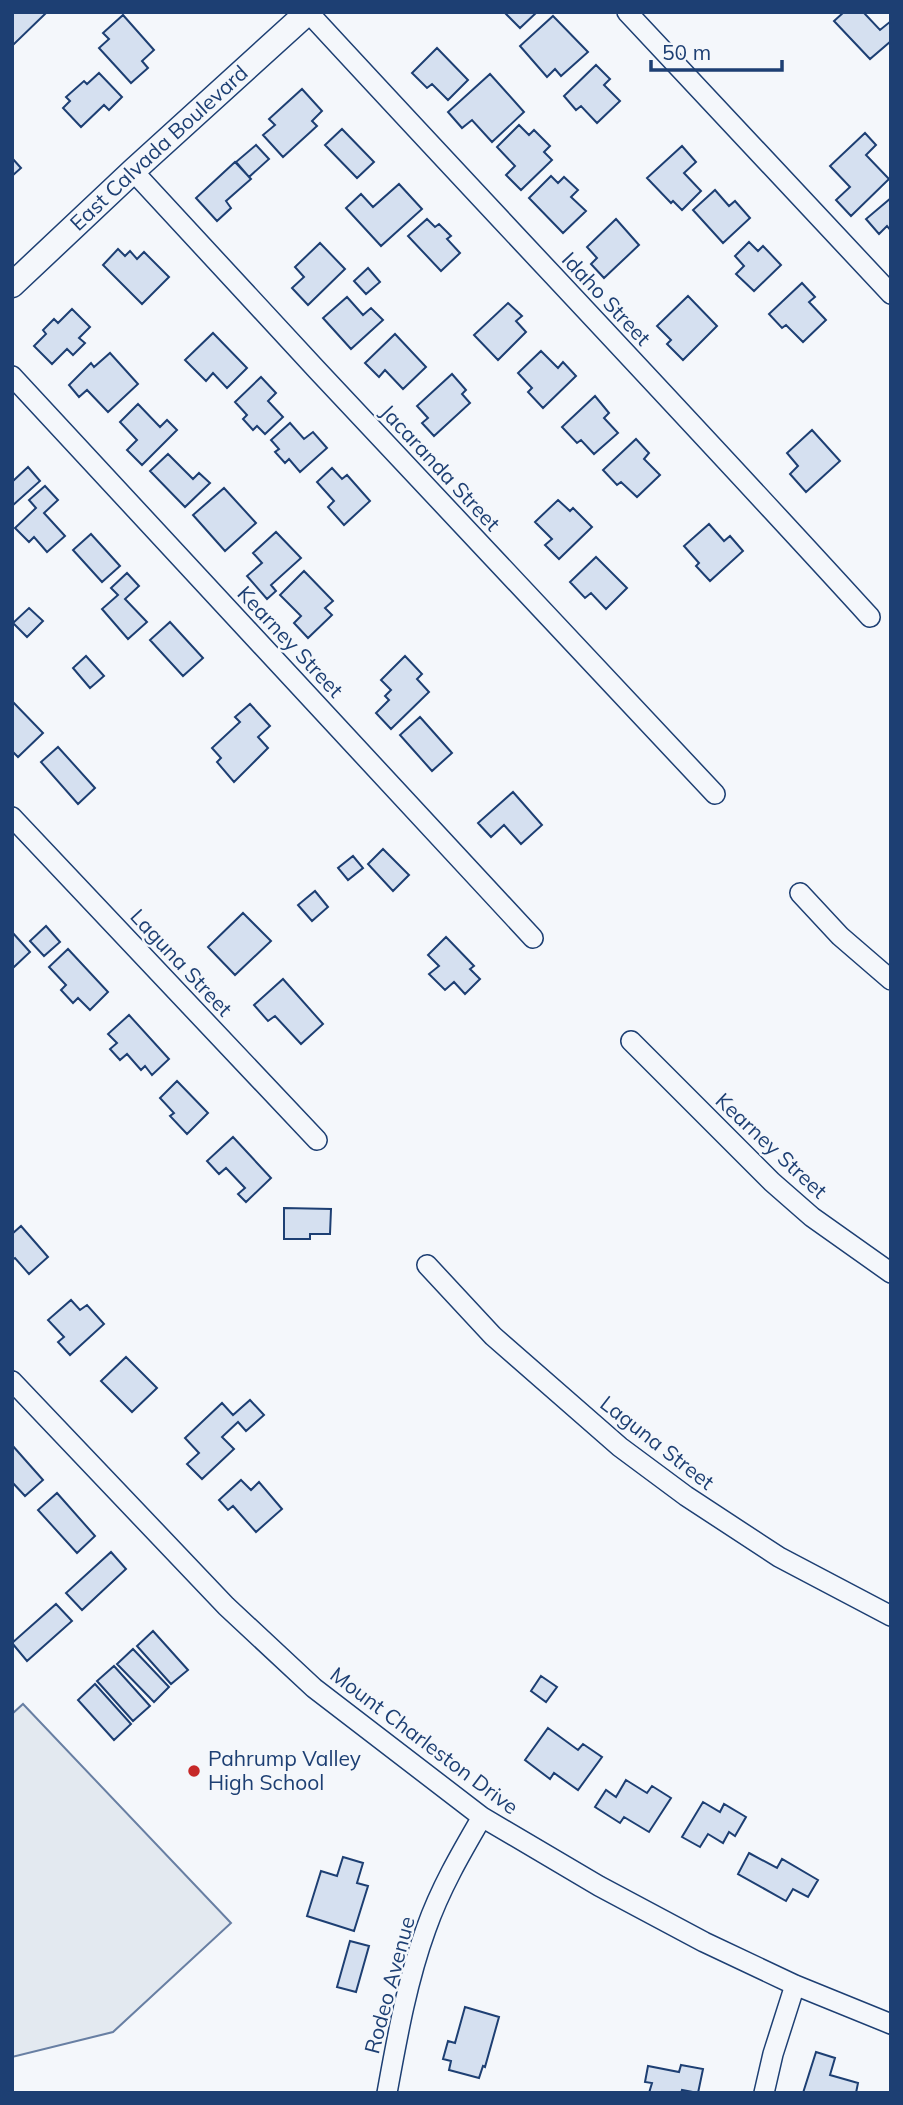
<svg xmlns="http://www.w3.org/2000/svg" width="903" height="2105" viewBox="0 0 903 2105" font-family="Mulish,sans-serif">
<style>
.green{fill:#e3e9f0;stroke:#687fa3;stroke-width:2}
.building{fill:#d5e0f0;stroke:#1d3f73;stroke-width:2}
.lines{fill:none;stroke-linecap:round;stroke-linejoin:round}
.minor-casing{stroke:#1d3f73;stroke-width:22}
.major-casing{stroke:#1d3f73;stroke-width:27}
.minor{stroke:#f4f7fb;stroke-width:19}
.major{stroke:#f4f7fb;stroke-width:24}
.poi-dot{fill:#c62828;stroke:#f4f7fb;stroke-width:2.5}
.labels{text-anchor:middle;stroke-width:5;stroke-linejoin:round;paint-order:stroke}
.street-label{font-size:21px;fill:#1d3f73;stroke:#f4f7fb}
.poi-label{font-size:21px;fill:#1d3f73;stroke:#f4f7fb;text-anchor:start}
</style>
<rect width="100%" height="100%" fill="#f4f7fb"/>
<path class="green" d="M23,1704L231,1923L113,2032L12,2057V1714Z"/>
<path class="building" d="M12,12H43L45,14L12,46Z
M504,12H537L520,28Z
M844,12H867L865,14L880,30L891,21V41L870,59L834,21Z
M123,15L154,50L142,61L148,68L131,83L99,48L109,39L103,33Z
M553,16L588,52L561,76L555,69L547,77L520,46Z
M437,48L468,80L448,100L432,84L427,88L412,73Z
M596,65L610,79L604,85L620,101L597,123L581,106L576,110L564,96Z
M99,73L122,97L109,110L104,105L81,127L63,108L70,101L66,97L84,81L87,84Z
M490,74L524,112L492,142L472,120L462,128L448,112Z
M302,89L322,111L312,121L317,126L283,157L263,135L275,125L269,119Z
M519,125L529,135L534,130L550,146L544,152L552,160L521,190L506,175L515,166L497,147Z
M342,129L374,162L357,178L325,145Z
M865,133L876,145L866,155L889,179L851,216L836,200L850,187L830,166Z
M256,145L269,159L249,177L236,162Z
M682,146L696,162L684,173L701,191L682,210L673,201L671,203L647,178Z
M12,158L21,168L12,176Z
M235,162L251,179L226,201L231,208L217,221L196,198Z
M551,176L558,183L564,177L578,190L571,197L586,211L563,233L529,198Z
M399,184L422,209L381,246L346,208L361,194L373,207Z
M715,190L729,206L735,201L750,218L723,243L693,210Z
M891,198V231L887,226L879,234L866,219Z
M427,219L435,227L439,224L451,236L447,239L460,253L441,271L408,236Z
M616,219L639,245L604,278L591,264L597,258L587,247Z
M749,242L758,251L763,246L781,265L754,291L736,274L744,266L735,256Z
M320,243L345,269L308,305L292,288L304,277L295,267Z
M118,249L125,256L130,251L137,259L144,252L169,277L142,304L103,265Z
M368,268L380,282L366,294L354,281Z
M802,283L815,297L809,302L826,320L803,342L786,325L782,328L769,314Z
M688,296L717,326L683,360L667,344L671,340L657,326Z
M347,297L363,315L371,308L383,320L351,349L323,318Z
M508,303L522,316L516,321L526,332L498,360L474,335Z
M72,309L90,327L79,338L85,343L73,355L67,349L52,364L34,346L46,334L43,330L54,319L58,323Z
M213,333L247,368L227,388L213,373L206,381L185,360Z
M395,334L426,367L403,389L385,370L379,377L365,363Z
M541,351L558,368L563,362L576,376L543,408L528,392L532,388L518,373Z
M110,353L138,384L108,412L87,390L79,397L69,385L91,363L94,367Z
M452,374L466,390L462,394L470,403L434,436L422,423L428,418L417,406Z
M261,377L276,393L268,401L283,417L265,434L257,426L253,430L243,419L247,415L235,402Z
M595,396L609,413L604,418L618,433L594,454L581,440L577,443L562,427Z
M138,404L160,427L167,420L177,430L142,465L127,450L137,440L120,422Z
M290,423L304,439L313,432L327,448L300,472L289,459L285,463L275,452L279,449L271,440Z
M812,430L840,461L806,492L790,474L798,466L787,453Z
M636,439L649,453L644,459L660,475L637,497L621,482L617,485L603,470Z
M168,454L193,479L199,473L210,483L185,507L150,471Z
M28,467L40,481L12,506V478L14,480Z
M332,468L342,479L347,475L370,501L344,525L328,507L334,501L317,482Z
M45,486L58,500L44,513L65,536L47,552L34,537L29,542L15,528L36,508L29,500Z
M224,488L256,523L225,551L193,515Z
M558,500L570,511L573,508L592,527L559,559L545,545L552,539L535,522Z
M709,524L724,541L730,536L743,551L710,581L696,566L699,563L684,546Z
M276,532L301,558L271,585L276,591L267,599L247,576L262,563L253,553Z
M91,534L120,566L102,582L73,550Z
M596,557L627,588L606,609L591,593L585,598L570,582Z
M304,571L333,601L325,608L332,615L308,638L294,623L301,616L280,595Z
M127,573L139,586L125,599L147,622L128,639L102,609L118,595L111,588Z
M29,608L43,621L27,637L13,623Z
M170,622L203,658L183,676L150,640Z
M86,656L104,676L90,688L73,668Z
M405,656L422,674L417,679L429,692L391,729L376,713L389,700L385,696L391,690L381,680Z
M12,701L43,733L18,757L12,751Z
M250,704L270,726L258,737L268,748L234,782L217,762L221,758L212,748L240,722L235,717Z
M420,717L452,753L432,771L400,735Z
M58,747L95,788L78,804L41,762Z
M513,792L542,825L521,844L504,825L491,837L478,823Z
M383,849L409,875L393,891L368,864Z
M353,856L363,868L348,880L338,868Z
M315,891L328,907L312,921L298,905Z
M243,913L271,941L235,975L208,947Z
M46,926L60,942L44,956L30,941Z
M12,932L30,952L14,967L12,966Z
M446,937L474,966L470,969L480,979L465,994L454,982L445,990L429,974L439,966L428,955Z
M68,949L108,992L90,1010L78,998L73,1003L61,990L66,985L49,967Z
M283,979L323,1024L301,1044L275,1016L268,1021L254,1005Z
M129,1015L169,1059L152,1075L145,1066L141,1070L127,1054L120,1060L110,1049L117,1043L108,1034Z
M177,1081L208,1113L187,1134L170,1116L174,1113L160,1098Z
M233,1137L271,1178L246,1202L238,1194L245,1188L226,1168L219,1174L207,1161Z
M284,1208L331,1209L330,1234H310V1239H284Z
M21,1226L48,1257L29,1274L15,1258L12,1260V1234Z
M71,1300L80,1310L87,1305L104,1324L70,1355L58,1342L64,1337L48,1320Z
M126,1357L157,1388L132,1412L101,1381Z
M250,1400L264,1415L246,1431L238,1422L222,1437L234,1449L202,1479L187,1464L199,1453L185,1438L222,1403L233,1415Z
M12,1445L43,1480L25,1496L12,1482Z
M241,1480L251,1490L259,1482L282,1509L256,1532L233,1506L228,1510L219,1500Z
M57,1493L95,1536L77,1553L38,1510Z
M111,1552L126,1569L82,1610L66,1593Z
M56,1604L72,1621L27,1661L12,1643Z
M153,1631L188,1670L171,1684L137,1646Z
M133,1649L169,1687L154,1702L117,1664Z
M114,1666L150,1706L133,1721L97,1681Z
M541,1676L557,1687L546,1702L531,1691Z
M95,1684L131,1724L114,1740L78,1700Z
M548,1728L578,1750L583,1744L602,1757L578,1790L554,1773L550,1779L525,1760Z
M626,1780L647,1793L652,1786L671,1798L649,1832L624,1817L620,1823L595,1807L606,1790L616,1797Z
M703,1802L720,1812L724,1804L746,1817L735,1836L729,1832L723,1843L708,1834L700,1847L682,1837Z
M749,1853L777,1868L782,1859L818,1880L808,1897L793,1889L786,1901L738,1874Z
M343,1857L363,1863L357,1883L368,1886L354,1931L307,1916L321,1871L337,1876Z
M350,1941L369,1946L356,1992L337,1987Z
M465,2007L499,2017L485,2067L483,2066L479,2078L449,2070L451,2061L443,2059L448,2041L455,2043Z
M816,2052L835,2058L830,2075L858,2083L856,2093H803Z
M681,2065L703,2069L698,2093L682,2090L681,2093H649L652,2083L645,2082L648,2066L679,2072Z"/>
<g class="lines">
<g class="minor-casing">
<path id="minor" d="M308,12C495,215 685,414 870,617
M627,12L891,294
M133,171L317,370L715,794
M12,376L533,938
M12,817L317,1140
M800,893L840,936L891,980
M631,1041L772,1182L812,1217L891,1273
M427,1265L493,1336L620,1447L686,1496L779,1557L891,1616
M12,1381L226,1606L314,1688L482,1817L599,1886L704,1942L795,1985L891,2024
M387,2093C397,2038 407,1981 426,1929C440,1889 461,1853 482,1817
M764,2093L773,2054L795,1985"/>
</g>
<g class="major-casing">
<g id="major">
<path id="s1" d="M12,285L133,171L308,12"/>
</g>
</g>
<use href="#minor" class="minor"/>
<use href="#major" class="major"/>
</g>
<circle class="poi-dot" cx="194" cy="1771" r="7"/>
<g class="labels">
<g class="street-label">
<text dy="7" stroke="none"><textPath href="#s1" startOffset="201">East Calvada Boulevard</textPath></text>
<text transform="translate(606 299) rotate(47)" y="7">Idaho Street</text>
<text transform="translate(440 468) rotate(47)" y="7">Jacaranda Street</text>
<text transform="translate(290 642) rotate(47)" y="7">Kearney Street</text>
<text transform="translate(181 963) rotate(47)" y="7">Laguna Street</text>
<text transform="translate(771 1146) rotate(43)" y="7">Kearney Street</text>
<text transform="translate(657 1443) rotate(38)" y="7">Laguna Street</text>
<text transform="translate(424 1741) rotate(37)" y="7">Mount Charleston Drive</text>
<text transform="translate(390 1985) rotate(-75)" y="7">Rodeo Avenue</text>
</g>
<g class="poi-label">
<text x="208" y="1766">Pahrump Valley<tspan x="208" dy="24">High School</tspan></text>
</g>
</g>
<rect width="903" height="2105" fill="none" stroke="#1d3f73" stroke-width="28"/>
<path d="M651 60v10h131v-10" fill="none" stroke="#1d3f73" stroke-width="3.5"/>
<text x="662" y="60" font-size="21" fill="#1d3f73" stroke="#f4f7fb" stroke-width="5" paint-order="stroke">50 m</text>
</svg>
